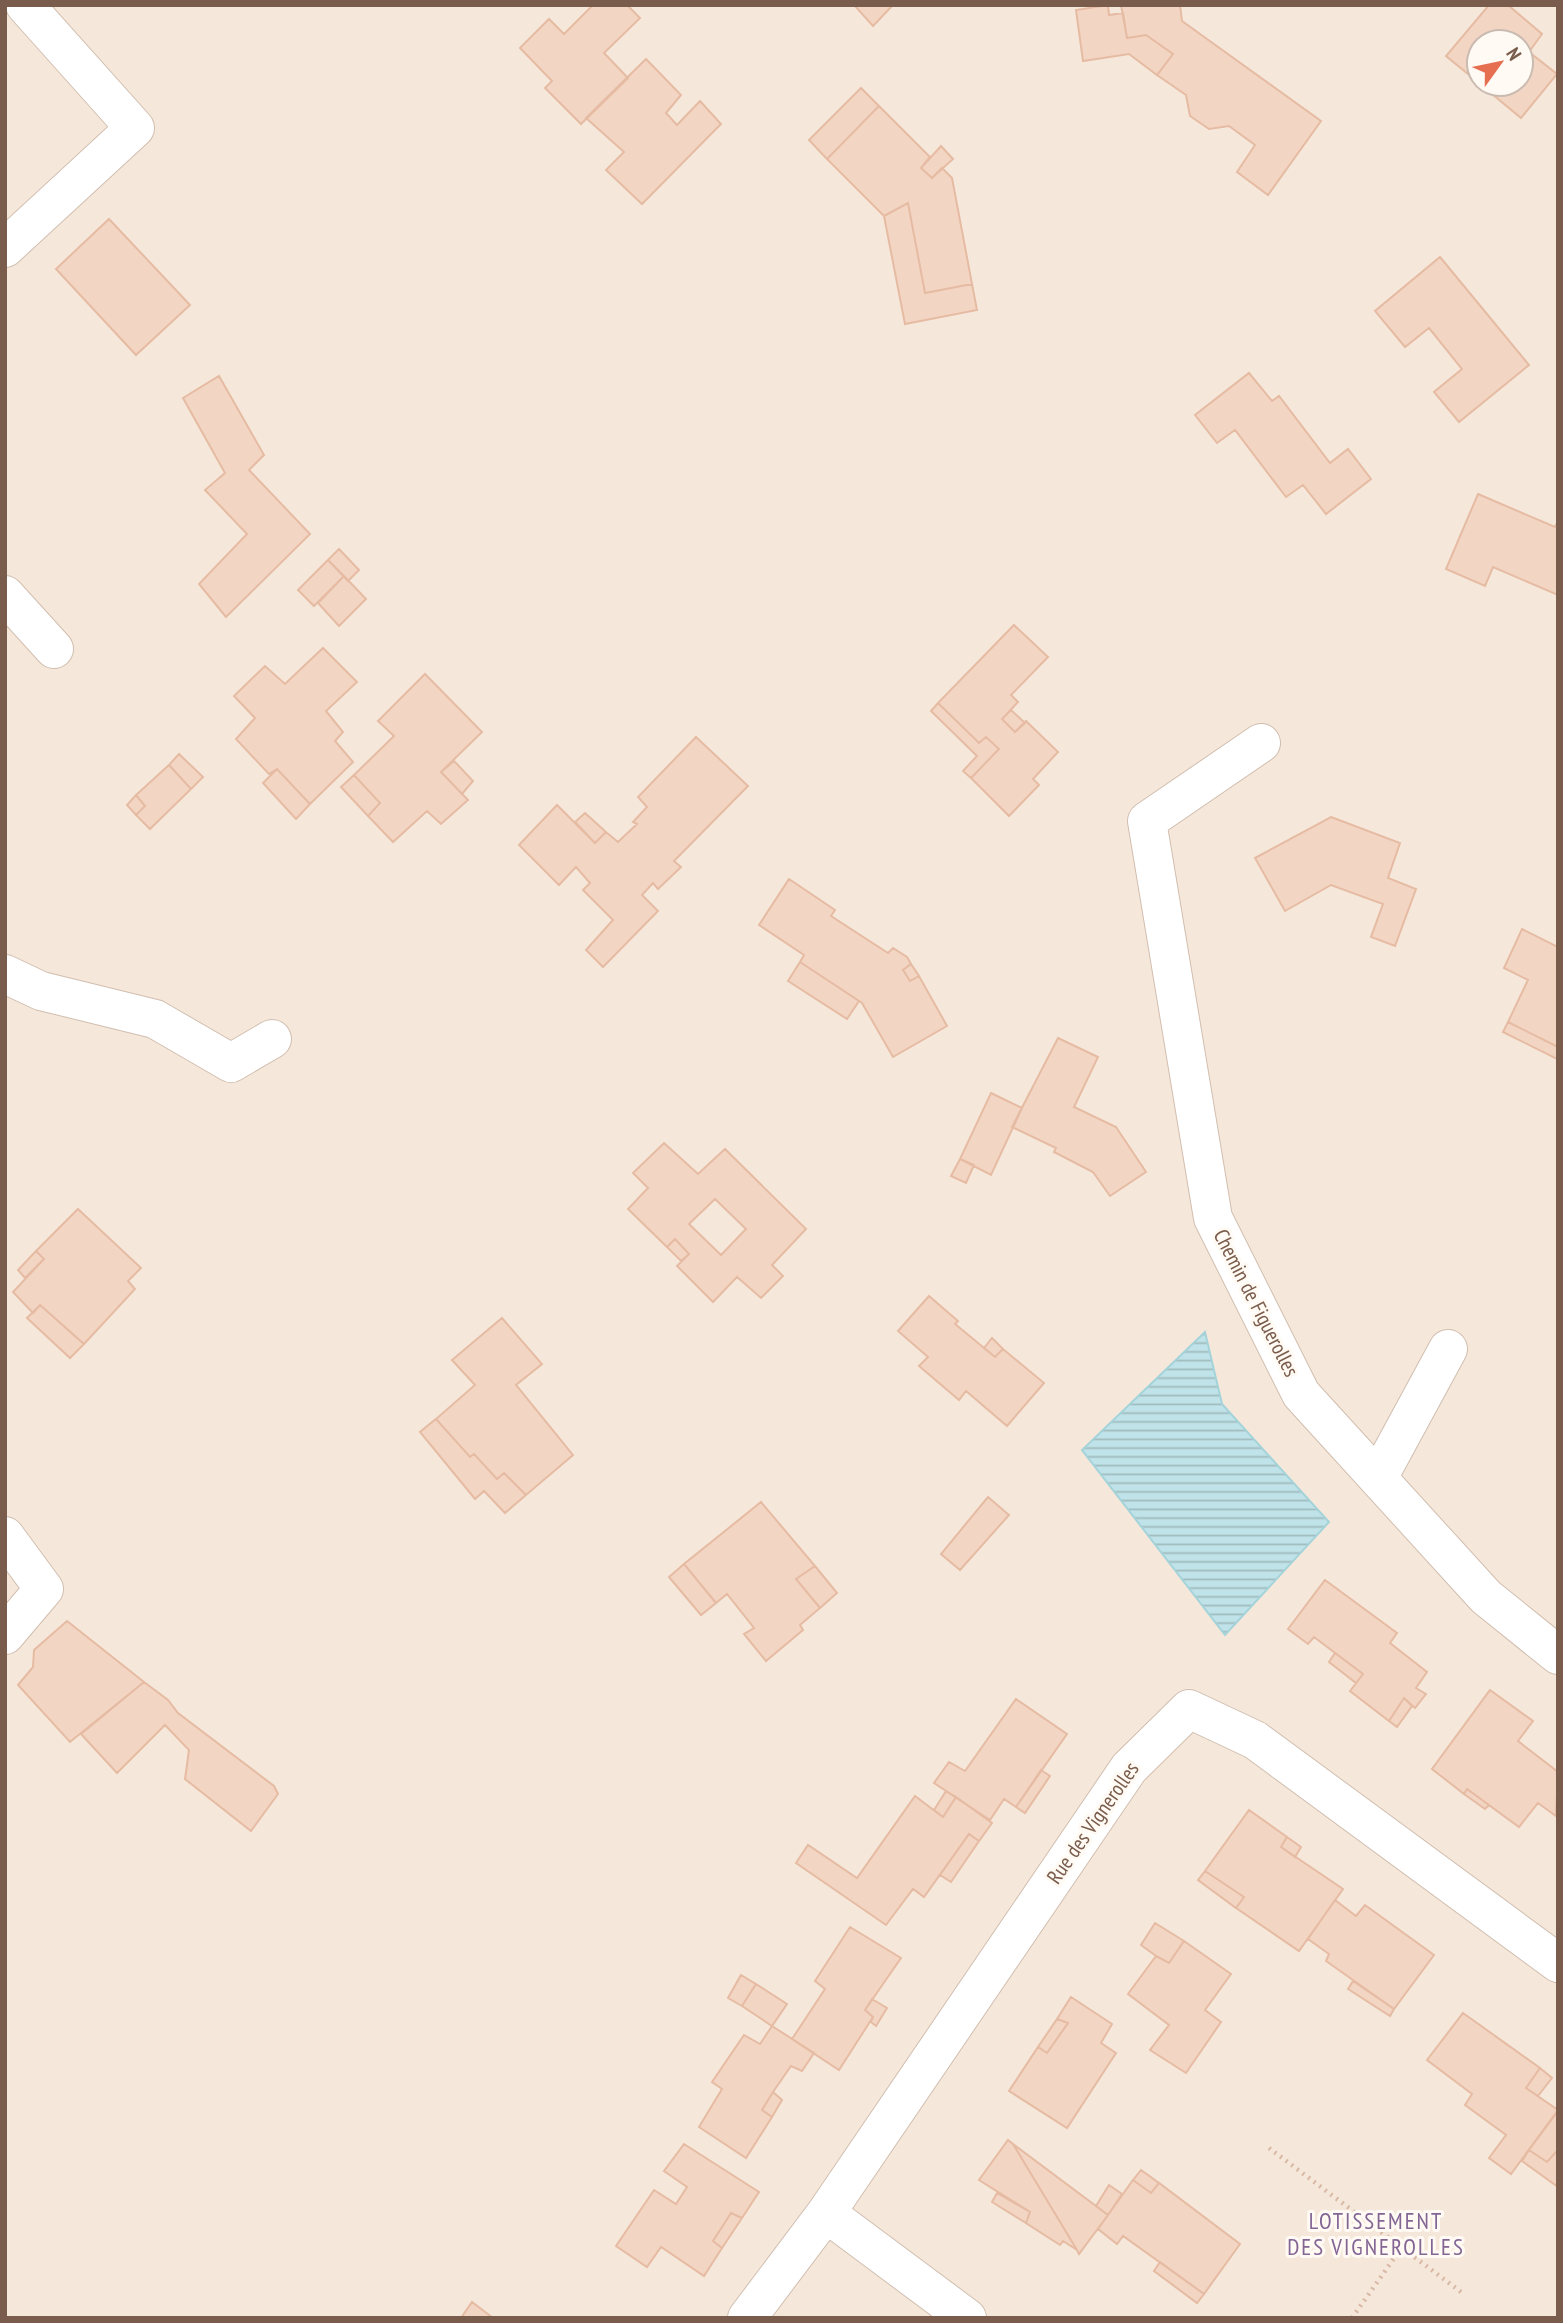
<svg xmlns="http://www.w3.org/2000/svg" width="1563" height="2323" viewBox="0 0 1563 2323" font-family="'PT Sans Narrow',sans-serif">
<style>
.residential{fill:#f5e8da;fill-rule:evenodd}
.water{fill:url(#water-rules);stroke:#a5d3da;stroke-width:2}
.building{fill:#f3d5c3;stroke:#e6bba3;stroke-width:2;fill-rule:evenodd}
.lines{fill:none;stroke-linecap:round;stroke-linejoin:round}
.minor-casing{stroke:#d1beb0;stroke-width:40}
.path{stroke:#d9b8a5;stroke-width:4.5;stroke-dasharray:2 5;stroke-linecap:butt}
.minor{stroke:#fff;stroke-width:38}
.labels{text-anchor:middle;stroke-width:6;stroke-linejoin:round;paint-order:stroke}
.street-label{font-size:21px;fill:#7a5c4d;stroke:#fffaf3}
.neighbourhood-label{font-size:23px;letter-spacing:2px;fill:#846695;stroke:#fffaf3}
</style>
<defs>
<pattern id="water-rules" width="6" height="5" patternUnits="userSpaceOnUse" patternTransform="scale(1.75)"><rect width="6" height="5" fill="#bfe3e8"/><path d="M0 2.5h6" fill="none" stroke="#a0bbbe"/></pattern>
</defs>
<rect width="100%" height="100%" fill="#fdf6ec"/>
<path class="residential" d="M5,5H1558V2318H5ZM1479,42H1521V84H1479Z"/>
<path class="water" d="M1205,1332L1222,1404L1329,1522L1225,1635L1082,1450Z"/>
<path class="building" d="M593,5H627L640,18L604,53L628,78L581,124L545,88L552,81L520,48L549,19L564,34Z
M854,5H893L873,26Z
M1108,5L1109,15L1123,13L1127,38L1146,35L1173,54L1157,75L1129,54L1083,61L1076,10Z
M1121,5H1180L1182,21L1321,121L1268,195L1237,172L1255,145L1229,126L1209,129L1190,116L1186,95L1157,75L1173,54L1146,35L1127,38Z
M1489,5H1508L1542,34L1529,52L1557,74L1521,118L1480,84H1521V42H1479V83L1446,56Z
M646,59L681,95L666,113L677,125L700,101L721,124L642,204L606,170L624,152L586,118Z
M861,88L879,106L827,159L809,140Z
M879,106L930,157L921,168L932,178L942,168L952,178L972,284L925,293L908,203L884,216L827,159Z
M941,146L953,159L932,178L921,168Z
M908,203L925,293L972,284L977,310L905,324L884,216Z
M109,219L190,305L136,355L56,269Z
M1440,257L1529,365L1459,422L1434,392L1462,369L1429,328L1405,347L1375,311Z
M1249,373L1272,401L1279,396L1330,463L1348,449L1371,479L1326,514L1303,485L1286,497L1235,430L1217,443L1195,415Z
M219,376L264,455L249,470L310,534L226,617L199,584L247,534L205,490L225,473L183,398Z
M1478,494L1555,527L1558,521V595L1493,567L1485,586L1446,569Z
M339,549L359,570L348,581L328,560Z
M328,560L344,576L314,606L298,590Z
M344,576L366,599L339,626L318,603Z
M1014,625L1048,657L1011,695L1018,702L1002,719L1015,732L1026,721L1058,752L1033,779L1039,785L1009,816L971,778L999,749L986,737L979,743L938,703Z
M323,648L357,682L326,711L343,732L335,741L353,762L310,804L277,769L269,774L236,739L255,718L234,696L265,666L285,684Z
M425,674L482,732L441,772L468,800L441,824L427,811L393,842L368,816L380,803L354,775L394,736L378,721Z
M938,703L979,743L986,737L999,749L971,778L963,771L977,756L931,711Z
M1011,710L1025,723L1015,732L1002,719Z
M696,737L748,786L674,861L681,867L658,889L653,883L642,895L658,911L603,967L586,950L613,920L583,890L590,883L576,867L559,885L519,845L557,805L595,843L606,832L618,842L637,824L633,822L647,807L638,797Z
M179,754L203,777L191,789L169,765Z
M454,761L473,781L462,794L441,772Z
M169,765L191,789L150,829L136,815L145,806L136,795Z
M277,769L310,804L296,819L263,783Z
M354,775L380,803L368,816L341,787Z
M136,795L145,806L136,815L127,805Z
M585,813L606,832L595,843L575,822Z
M1331,817L1400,843L1388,878L1416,889L1395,946L1371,937L1383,904L1331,885L1285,911L1255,858Z
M789,879L835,910L831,916L888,953L893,948L907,957L911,964L903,970L910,981L919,976L947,1026L893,1057L862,1003L800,962L804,955L759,925Z
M1522,929L1558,947V1047L1508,1022L1528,980L1504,968Z
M800,962L859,1001L847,1019L788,981Z
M911,964L919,976L910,981L903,970Z
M1508,1022L1558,1047L1557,1059L1503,1032Z
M1058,1038L1098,1057L1074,1107L1116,1127L1146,1172L1110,1196L1093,1172L1054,1152L1056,1148L1012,1127Z
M991,1093L1022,1108L991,1175L960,1159Z
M664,1143L698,1174L725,1149L806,1229L772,1265L783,1276L761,1298L737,1277L713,1302L677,1266L689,1254L675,1239L667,1247L628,1209L648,1188L633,1173ZM715,1199L746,1229L721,1255L689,1224Z
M960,1159L974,1165L966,1183L951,1176Z
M78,1209L141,1268L128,1281L135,1289L84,1344L40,1305L33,1313L13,1292L44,1259L36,1251Z
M675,1239L689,1254L681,1261L667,1247Z
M36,1251L44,1259L25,1278L18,1270Z
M929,1296L958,1321L955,1324L995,1357L1003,1349L1044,1383L1007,1426L966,1391L959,1400L919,1366L928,1357L898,1331Z
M40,1305L84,1344L70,1358L27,1318Z
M502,1318L542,1364L516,1385L573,1455L526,1495L504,1473L497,1479L474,1454L470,1457L436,1419L475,1385L452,1360Z
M992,1338L1003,1349L995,1357L984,1348Z
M436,1419L470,1457L474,1454L497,1479L504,1473L526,1495L505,1513L484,1491L475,1499L420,1432Z
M988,1497L1009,1515L960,1570L941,1554Z
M761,1502L815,1566L796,1579L820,1608L800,1625L803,1630L766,1661L744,1634L754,1628L727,1594L716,1603L684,1564Z
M684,1564L716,1603L701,1615L669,1577Z
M815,1566L837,1593L820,1608L796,1579Z
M1325,1580L1397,1633L1390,1643L1427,1672L1416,1688L1426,1694L1415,1708L1404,1698L1389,1721L1350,1691L1363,1674L1314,1637L1308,1644L1288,1629Z
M67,1621L144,1682L70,1742L18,1685L33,1667L34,1650Z
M1335,1653L1363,1674L1356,1683L1329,1662Z
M144,1682L168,1700L178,1713L274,1786L278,1794L251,1831L185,1779L189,1750L165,1725L117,1773L81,1734Z
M1490,1690L1533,1721L1518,1741L1558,1772L1556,1816L1538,1803L1519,1827L1467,1789L1464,1794L1432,1769Z
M1404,1698L1412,1706L1397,1727L1389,1721Z
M1016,1699L1067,1734L1016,1807L1004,1799L990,1820L934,1783L949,1762L965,1771Z
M1041,1770L1050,1776L1025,1813L1016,1807Z
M1467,1789L1489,1805L1485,1809L1464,1794Z
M946,1791L956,1797L943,1817L934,1810Z
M915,1796L943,1817L956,1797L992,1823L979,1841L969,1834L924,1897L913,1889L886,1925L796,1863L808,1845L857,1878Z
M1249,1810L1287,1837L1281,1847L1343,1889L1299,1951L1236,1908L1244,1897L1205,1871Z
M969,1834L979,1841L951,1882L940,1875Z
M1287,1837L1301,1847L1295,1857L1281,1847Z
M1205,1871L1244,1897L1236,1908L1198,1880Z
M1335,1900L1356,1916L1365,1905L1434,1955L1394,2009L1326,1961L1329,1954L1308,1939Z
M1155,1923L1184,1941L1169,1963L1156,1956L1141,1945Z
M850,1927L901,1958L865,2010L873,2017L839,2070L792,2039L825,1989L815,1981Z
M1184,1941L1231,1974L1205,2010L1221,2022L1186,2073L1150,2050L1169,2025L1128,1994L1156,1956L1169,1963Z
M741,1975L756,1984L742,2006L728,1998Z
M1353,1981L1394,2009L1390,2016L1348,1989Z
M756,1984L787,2004L772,2026L742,2006Z
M1071,1997L1112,2024L1101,2043L1116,2053L1067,2128L1009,2091L1038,2047L1047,2053L1068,2023L1057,2019Z
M872,1999L887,2008L876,2026L871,2022L873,2017L865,2010Z
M1463,2013L1540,2068L1526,2088L1558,2110L1511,2174L1489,2158L1506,2135L1465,2105L1472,2094L1427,2060Z
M1057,2019L1068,2023L1047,2053L1038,2047Z
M772,2026L814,2053L802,2071L791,2066L773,2092L762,2110L772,2117L746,2158L699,2127L722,2089L712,2082L744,2035L760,2044Z
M1540,2068L1552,2078L1538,2096L1526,2088Z
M773,2092L782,2100L772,2117L762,2110Z
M1558,2111V2153L1556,2152L1547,2162L1529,2150Z
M1008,2140L1013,2144L1077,2250L1063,2241L1060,2245L1026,2223L1030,2212L979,2180Z
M684,2144L759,2192L742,2218L731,2213L713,2241L722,2248L704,2276L661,2247L647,2267L616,2246L654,2190L676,2204L687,2187L664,2171Z
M1013,2144L1108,2215L1079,2254L1077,2250Z
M1529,2150L1547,2162L1556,2152L1558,2153V2187L1522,2161Z
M1141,2170L1159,2183L1151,2193L1133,2180Z
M1133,2180L1151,2193L1159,2183L1240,2244L1204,2294L1123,2236L1117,2244L1098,2229Z
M1109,2185L1122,2194L1108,2215L1096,2206Z
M997,2193L1030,2212L1026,2223L992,2202Z
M731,2213L742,2218L722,2248L713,2241Z
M1160,2262L1204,2294L1197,2303L1154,2271Z
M472,2302L493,2318H461Z"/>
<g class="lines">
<g class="minor-casing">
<path id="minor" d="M5,248L135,128L25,5
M5,595L54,649
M1261,743L1147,821L1213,1218L1301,1394L1486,1597L1558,1655
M5,974L41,991L155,1019L231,1063L272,1039
M1378,1478L1448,1349
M5,1536L44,1589L5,1635
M826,2213L967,2318
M747,2318L826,2213L1129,1768L1189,1709L1255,1740L1558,1963"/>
</g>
<path class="path" d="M1269,2148L1465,2295
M1352,2318L1402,2247"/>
<use href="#minor" class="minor"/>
</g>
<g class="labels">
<g class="street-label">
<text transform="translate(1256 1303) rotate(63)" y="7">Chemin de Figuerolles</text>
<text transform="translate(1093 1823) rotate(-55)" y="7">Rue des Vignerolles</text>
</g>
<g class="neighbourhood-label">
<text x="1376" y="2229">LOTISSEMENT<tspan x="1376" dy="26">DES VIGNEROLLES</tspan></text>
</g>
</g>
<rect width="1563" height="2323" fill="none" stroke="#7a5c4d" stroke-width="14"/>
<g transform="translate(1500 63) rotate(57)"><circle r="33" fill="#fffaf3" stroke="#cabbb1" stroke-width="2"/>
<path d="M0-5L12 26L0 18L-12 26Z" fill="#e76f51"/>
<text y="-10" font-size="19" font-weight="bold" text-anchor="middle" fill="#7a5c4d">N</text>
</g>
</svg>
